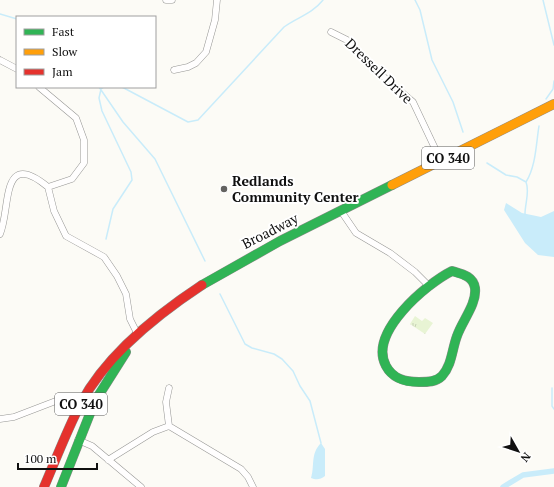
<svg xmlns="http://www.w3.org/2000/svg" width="554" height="487" viewBox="0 0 554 487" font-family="'PT Serif',serif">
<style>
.park{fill:url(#park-tufts)}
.water{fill:#c9ecfa}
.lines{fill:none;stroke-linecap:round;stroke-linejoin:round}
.stream{stroke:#c9ecfa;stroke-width:1.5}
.canal{stroke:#c9ecfa;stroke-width:5.5}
.street-casing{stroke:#969694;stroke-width:7}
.fast-casing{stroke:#8d8c8a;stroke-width:10}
.slow-casing{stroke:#8d8c8a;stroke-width:10}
.jam-casing{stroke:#8d8c8a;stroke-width:10}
.street{stroke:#fffefe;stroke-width:6}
.fast{stroke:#30b455;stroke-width:9}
.slow{stroke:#ff9f0a;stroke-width:9}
.jam{stroke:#e5322d;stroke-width:9}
.poi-dot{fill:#636260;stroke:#fff;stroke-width:1.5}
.labels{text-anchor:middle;stroke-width:4;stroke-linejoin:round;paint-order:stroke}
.shield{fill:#fff;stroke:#585858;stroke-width:1}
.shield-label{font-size:13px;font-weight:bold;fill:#101010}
.street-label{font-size:14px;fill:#101010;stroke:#fff}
.poi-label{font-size:14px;font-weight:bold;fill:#101010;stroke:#fff;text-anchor:start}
</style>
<defs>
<pattern id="park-tufts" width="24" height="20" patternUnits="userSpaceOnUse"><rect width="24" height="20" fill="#e8f4d4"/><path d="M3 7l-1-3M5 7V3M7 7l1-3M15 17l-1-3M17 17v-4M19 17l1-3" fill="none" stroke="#c6d0b5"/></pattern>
</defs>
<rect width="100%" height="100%" fill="#fcfbf6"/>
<path class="park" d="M415,316L422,321L425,318L433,323L425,334L410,324Z"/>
<path class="water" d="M506,203L522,213L541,217L554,211V257L538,255L525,243L504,210Z
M321,443L325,449V476C320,480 316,480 311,478C315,466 310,454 321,443Z"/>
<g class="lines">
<path class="stream" d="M415,0L420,10L432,60L453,102L463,132
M543,0L554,45
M0,14L17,19
M99,87L123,122L155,159L205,261
M104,87L101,89L99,98L102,111L131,172L132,180L113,209L106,239
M122,87L188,122L198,120L284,27C298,17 312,14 323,0
M546,99L553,89L554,81
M487,163L506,175L517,177L526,182C530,192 525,203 525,214
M526,182C536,166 536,144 539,126
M220,294L245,344L252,348L274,354L282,359L293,371L300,386L310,401L321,443
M552,388V406L554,409"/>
<path class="canal" d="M503,487L523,475L554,471"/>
<g class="street-casing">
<path id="street" d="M166,0H172
M331,32L347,40L372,67L413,102L441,161
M0,60L17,69
M174,70L188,67L196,63L206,52L215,20L217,0
M39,87L76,118L84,140V163L72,179L48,187
M341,211L356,233L390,253L415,272L428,285
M0,234C11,209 0,147 48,187L54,211L66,236L104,257L117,276L126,294L130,319L138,335
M169,388L166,402L169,426
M0,419L14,417L61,399H68L81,403
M169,426L241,469L248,477L253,487
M78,440L92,446L141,487
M108,460L153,432L169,426"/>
</g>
<g class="fast-casing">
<path id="fast" d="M452,271C462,274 473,276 475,288C477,304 462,321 457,336C452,349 452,365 442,376C436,382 428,382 419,382C405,382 393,379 386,366C368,333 426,284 452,271Z
M202,285L280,241L392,185
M61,487L95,401L126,352"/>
</g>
<g class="slow-casing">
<path id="slow" d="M392,185L554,104"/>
</g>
<g class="jam-casing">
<path id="jam" d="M44,487C56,459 67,430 81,403C106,356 158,314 202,285"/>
</g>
<use href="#street" class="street"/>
<use href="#fast" class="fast"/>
<use href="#slow" class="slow"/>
<use href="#jam" class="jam"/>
</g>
<circle class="poi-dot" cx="224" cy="189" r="4"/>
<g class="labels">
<g class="shield">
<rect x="422" y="147" width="52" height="22" rx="3"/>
<rect x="55" y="393" width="52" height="22" rx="3"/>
</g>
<g class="shield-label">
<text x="448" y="163">CO 340</text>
<text x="81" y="409">CO 340</text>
</g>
<g class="street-label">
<text transform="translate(379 71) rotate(44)" y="5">Dressell Drive</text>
<text transform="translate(270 231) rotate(-27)" y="5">Broadway</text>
</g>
<g class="poi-label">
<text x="232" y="186">Redlands<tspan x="232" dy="16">Community Center</tspan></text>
</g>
</g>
<rect x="16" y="16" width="140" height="72" fill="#ffffff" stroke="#9f9f9f"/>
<rect x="24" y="29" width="20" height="6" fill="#30b455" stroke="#9f9f9f"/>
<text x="52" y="36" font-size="12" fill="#101010">Fast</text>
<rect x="24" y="49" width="20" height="6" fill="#ff9f0a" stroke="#9f9f9f"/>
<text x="52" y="56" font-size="12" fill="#101010">Slow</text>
<rect x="24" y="69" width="20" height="6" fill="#e5322d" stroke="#9f9f9f"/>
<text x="52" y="76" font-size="12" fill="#101010">Jam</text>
<g transform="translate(518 451) rotate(129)" stroke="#ffffff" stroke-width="3" paint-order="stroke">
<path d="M0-3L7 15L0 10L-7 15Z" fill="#101010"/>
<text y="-6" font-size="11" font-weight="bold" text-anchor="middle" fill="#101010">N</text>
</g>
<path d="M18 463v6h79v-6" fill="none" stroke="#101010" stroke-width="2"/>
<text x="24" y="463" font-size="12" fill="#101010" stroke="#ffffff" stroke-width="3" paint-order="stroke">100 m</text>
</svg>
